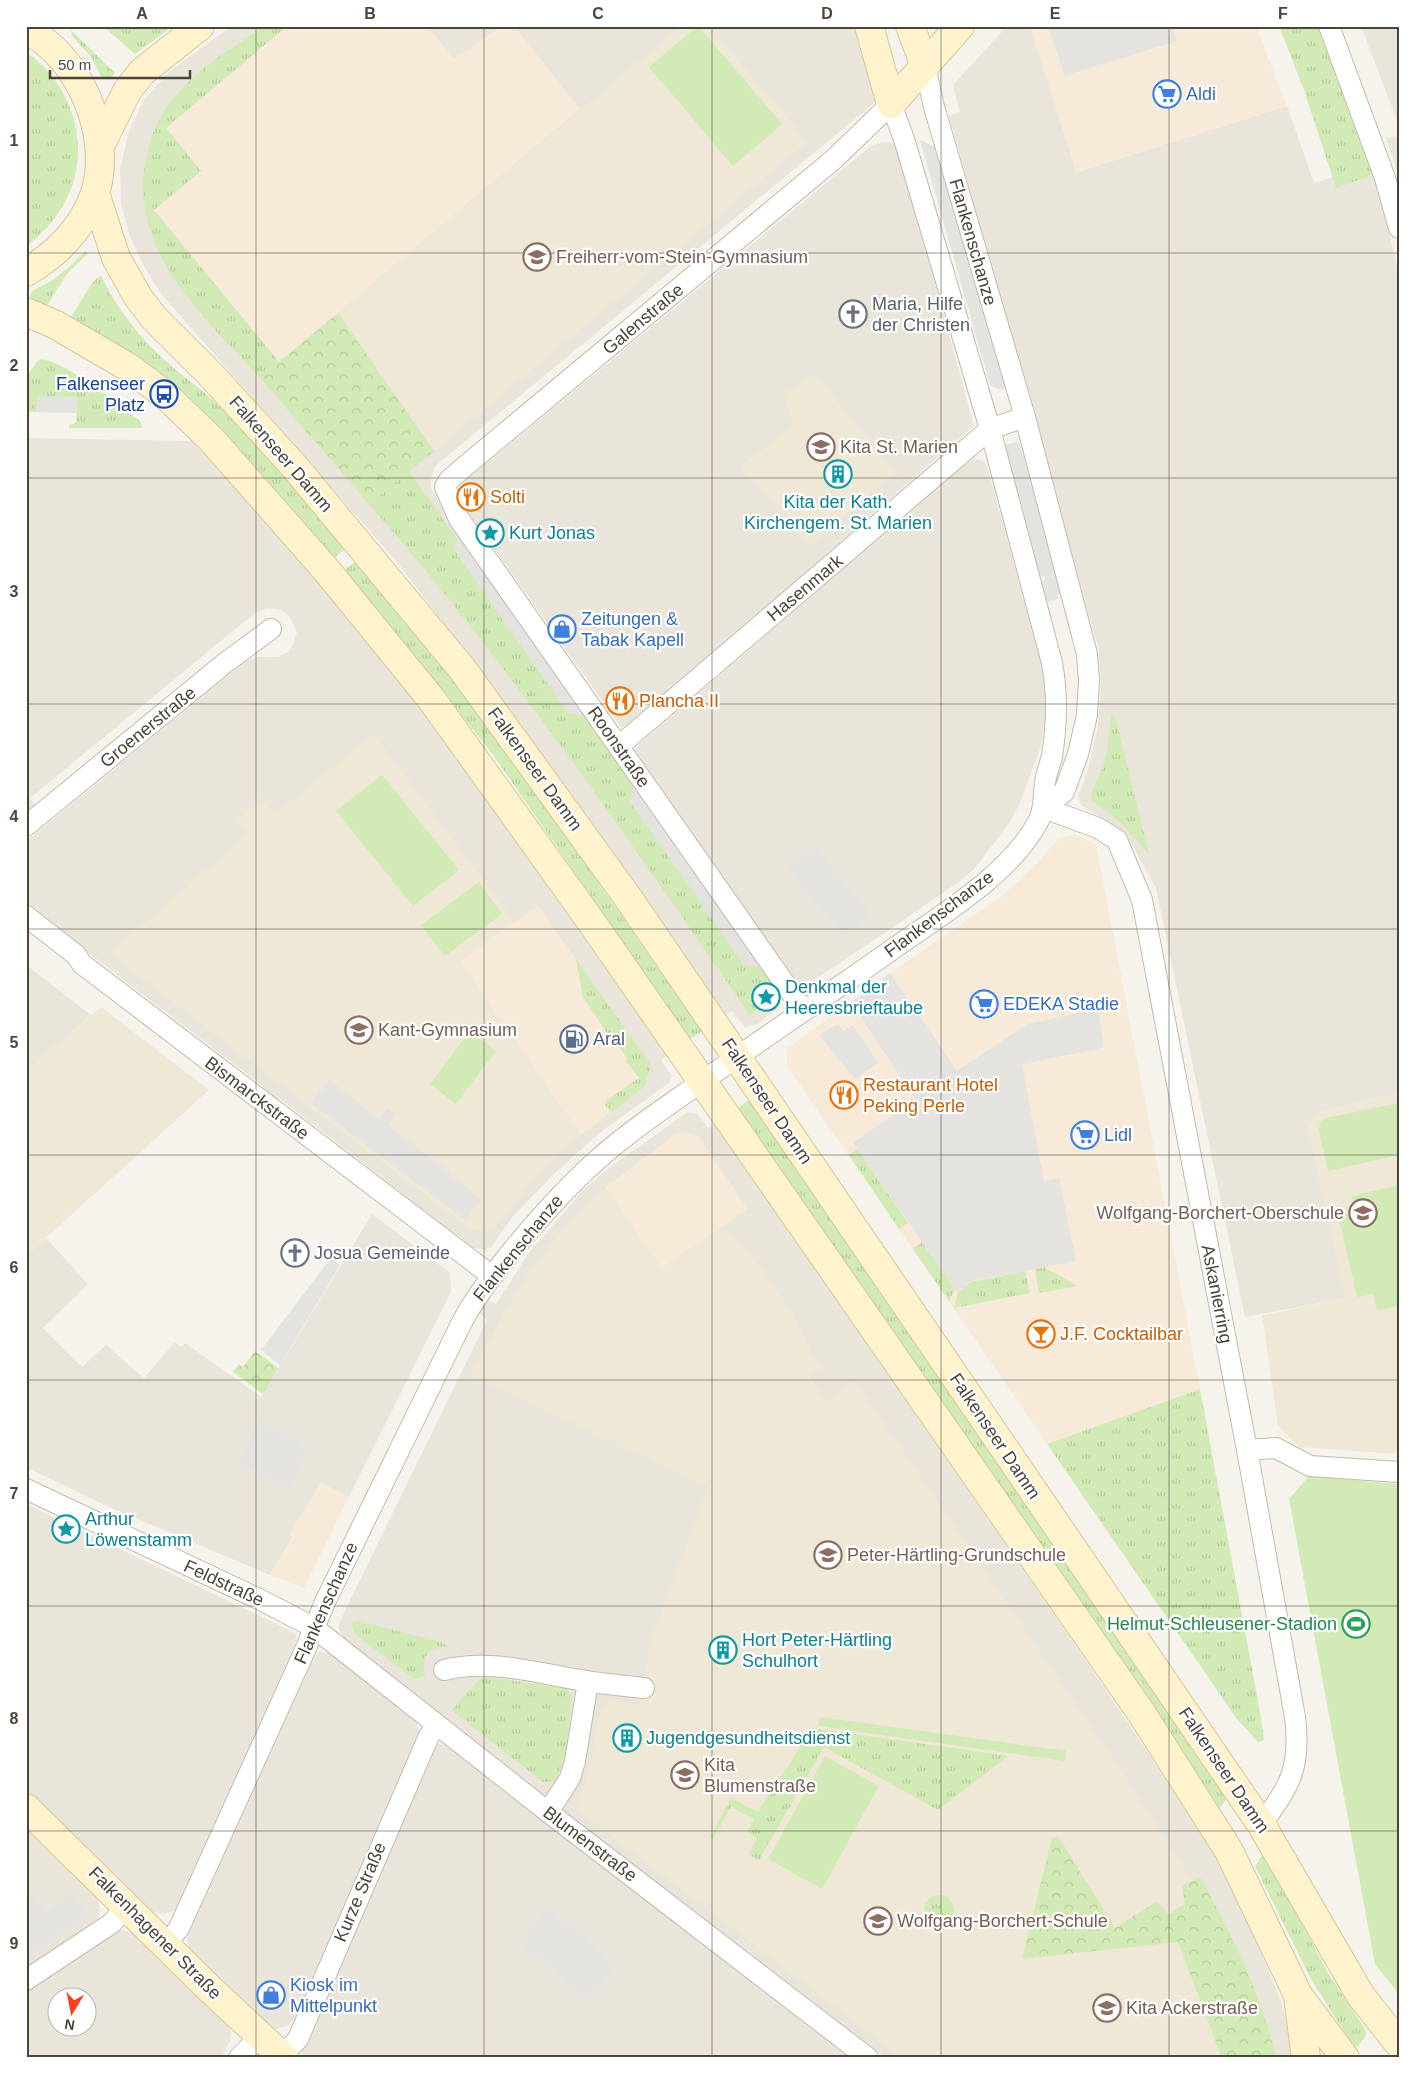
<svg xmlns="http://www.w3.org/2000/svg" width="1425" height="2084" viewBox="0 0 1425 2084" font-family="Helvetica,sans-serif">
<style>
.residential{fill:#eae5da;fill-rule:evenodd}
.commercial{fill:#f7ead8}
.education{fill:#efe8d6}
.grass{fill:url(#grass-tufts)}
.forest{fill:url(#forest-crowns)}
.pitch{fill:#d2eab5}
.parking{fill:#e5e3e0}
.lines{fill:none;stroke-linecap:round;stroke-linejoin:round}
.street-casing{stroke:#c2bbae;stroke-width:22}
.secondary-casing{stroke:#d6c79b;stroke-width:30}
.street{stroke:#fff;stroke-width:20}
.secondary{stroke:#fff3cd;stroke-width:28}
.grid{fill:none;stroke:#4b4439;stroke-width:1;stroke-opacity:0.55}
.labels{text-anchor:middle;stroke-width:4.5;stroke-linejoin:round;paint-order:stroke}
.shop-label{font-size:18px;fill:#366cbe;stroke:#fff;text-anchor:start}
.street-label{font-size:18px;fill:#4b4439;stroke:#fff}
.education-label{font-size:18px;fill:#785e54;stroke:#fff;text-anchor:start}
.worship-label{font-size:18px;fill:#5b616d;stroke:#fff;text-anchor:start}
.transit-label{font-size:18px;fill:#164399;stroke:#fff;text-anchor:end}
.food-label{font-size:18px;fill:#c56008;stroke:#fff;text-anchor:start}
.culture-label{font-size:18px;fill:#0d838f;stroke:#fff;text-anchor:start}
.service-label{font-size:18px;fill:#4e5e75;stroke:#fff;text-anchor:start}
.leisure-label{font-size:18px;fill:#27864d;stroke:#fff;text-anchor:end}
.neatline{fill:none;stroke:#4b4439;stroke-width:2}
.grid-label{font-size:16px;text-anchor:middle;font-weight:bold;fill:#4b4439}
</style>
<defs>
<pattern id="grass-tufts" width="24" height="20" patternUnits="userSpaceOnUse" patternTransform="scale(1.25)"><rect width="24" height="20" fill="#d2eab5"/><path d="M3 7l-1-3M5 7V3M7 7l1-3M15 17l-1-3M17 17v-4M19 17l1-3" fill="none" stroke="#b6ca9c"/></pattern>
<pattern id="forest-crowns" width="20" height="18" patternUnits="userSpaceOnUse" patternTransform="scale(1.25)"><rect width="20" height="18" fill="#d2eab5"/><path d="M2 6a3 3 0 1 1 6 0M12 15a3 3 0 1 1 6 0" fill="none" stroke="#b6ca9c"/></pattern>
</defs>
<rect width="100%" height="100%" fill="#f6f3ec"/>
<path class="residential" d="M232,26H861L876,100L873,104L440,462L435,467L431,479V488L435,495L783,991L780,1006L757,1024L745,1027L732,1011L725,1015L567,788L397,562L162,295L145,268L130,237L121,203L120,170L129,131L144,100L170,71Z
M1007,26H1030L1077,172L1287,106L1314,183L1372,165L1399,274V1093L1318,1112L1308,1128L1346,1298L1245,1317L1156,888L1129,840L1102,818L1081,805L1078,796L1086,776L1097,732L1101,691L1099,651L949,116L960,112L953,85Z
M1361,26H1399V126Z
M1399,136V175L1386,138Z
M882,142L893,143L898,146L974,426L628,725L621,727L463,505L460,494L461,487L465,481L871,146Z
M26,438L192,441L284,542L341,609L444,739L545,878L667,1055L661,1060L672,1076L669,1083L602,1131L557,1171L514,1215L491,1247L485,1250L473,1248L279,1098L274,1100L263,1093L264,1087L26,905V842L244,662L257,657H278L288,652L294,643L297,632L290,617L282,610L267,608L255,613L30,798L37,807L26,819Z
M973,459L983,461L989,473L1048,687L1045,723L1040,749L1019,805L1008,825L974,869L960,881L899,923L807,985L802,987L797,984L635,752V748L966,463Z
M26,965L91,1015L26,1071Z
M688,1112L697,1113L708,1128L715,1124L1084,1658L1180,1800L1209,1846L1248,1921L1279,1996L1297,2058H886L573,1818L343,1637L339,1628V1623L487,1320L478,1312L487,1300L496,1304L528,1254L583,1190L614,1164Z
M372,1214L450,1273L451,1292L349,1497L321,1483L290,1534L293,1536L270,1575L109,1507L26,1467V1256L46,1238L88,1284L43,1328L82,1367L106,1345L144,1378L175,1342L181,1347L185,1343L261,1397Z
M26,1504L295,1633L297,1638L296,1643L178,1906L175,1910L165,1914L148,1911L26,1795Z
M319,1652L332,1654L416,1722L419,1731L295,2019L287,2026L276,2029L267,2027L190,1952L187,1939L188,1931L310,1663Z
M435,1743L449,1746L857,2058H301L303,2045Z
M26,1827L97,1896L100,1909L98,1918L92,1925L26,1969Z
M119,1930L136,1933L229,2026L231,2033L230,2041L221,2058H26V1989ZM58,1996H88V2026H58Z"/>
<path class="commercial" d="M287,26H427L454,59L502,26H514L580,109L279,362L154,210L201,171L166,128Z
M1030,26H1256L1287,106L1076,172Z
M1074,835L1096,844L1200,1389L1047,1444L787,1066V1049L890,973L999,898L1032,869L1059,838Z
M538,906L651,1065L645,1086L581,1135L459,960Z
M678,1132L698,1136L748,1209L662,1269L605,1188Z
M321,1483L349,1497L304,1588L270,1575L293,1537L289,1534Z"/>
<path class="education" d="M681,26H709L808,142L434,451L338,313Z
M815,374L896,471L810,546L740,466L793,427L784,394Z
M374,734L515,922L460,961L581,1135L537,1177L493,1228L473,1231L109,954L250,832L235,821L262,799L275,814Z
M101,1007L209,1090L26,1256V1071Z
M1399,1093V1454L1299,1447L1278,1425L1262,1315L1346,1298L1308,1128L1318,1112Z
M605,1188L662,1268L723,1226L762,1268L790,1309L814,1357L821,1368L809,1376L826,1400L856,1382L1121,1770L1192,1880L1182,1886L1185,1904L1168,1914L1157,1901L1115,1928L1058,1836L1023,1959L1178,1941L1222,2058H902L579,1811L577,1798L590,1770L600,1709L609,1700L639,1705L651,1639L708,1487L470,1375L514,1296L537,1262L562,1231Z"/>
<path class="grass" d="M103,26H173L135,54Z
M264,26H287L166,128L201,171L154,210L279,362L260,378C206,318 131,255 145,165C149,138 158,114 177,94C201,66 234,47 264,26Z
M1279,26H1319L1372,165L1374,172L1365,178L1336,188L1304,90Z
M71,30L115,73L109,80L101,76L91,57L72,36Z
M26,52C76,86 94,155 62,207C53,223 40,235 26,247Z
M85,251L88,253L66,275L46,307L29,299L32,291L53,280L69,267Z
M101,275C117,311 145,344 176,370C189,381 204,391 217,404C262,449 304,500 346,548L334,558L256,467L206,416L141,361L120,346L70,318L93,282Z
M42,359C71,365 118,403 141,422L142,428H69V425L76,423L77,397L37,398L36,412L26,411V379L37,361Z
M409,471L457,539L455,551L568,713L590,717L783,991L750,1015C629,840 509,664 369,504Z
M356,561C483,709 590,872 702,1031L690,1039L491,752L344,570Z
M1111,715L1115,716L1149,854L1120,822L1091,800C1091,786 1102,773 1105,759C1109,745 1109,730 1111,715Z
M576,959L651,1065L645,1086L612,1112L605,1105L607,1100L639,1078L626,1061L627,1058L616,1043L614,1044L583,997Z
M749,1100L1229,1795L1220,1808L1168,1730L738,1108Z
M857,1149L908,1223L899,1229L849,1155Z
M922,1242L955,1289L949,1301L913,1249Z
M1044,1267L1078,1286L1039,1293L1035,1269Z
M1025,1271L1030,1293L954,1308L958,1293L971,1282Z
M1200,1389L1260,1712L1264,1740L1258,1742L1237,1719L1047,1444Z
M358,1621L441,1642L449,1647C428,1646 421,1655 425,1676L414,1679L356,1635L352,1625L353,1622Z
M489,1677L567,1689L572,1695C569,1724 569,1755 555,1781L543,1782L455,1713L453,1709C454,1707 478,1680 480,1679C483,1678 486,1678 489,1677Z
M812,1728L1008,1756L938,1810L824,1747L759,1860L748,1854L757,1838L747,1832L754,1819L731,1807L713,1839L710,1837L731,1798L758,1812Z
M1263,1854L1281,1884L1328,1973L1365,2029L1366,2036L1358,2046L1355,2047L1350,2041L1311,1979L1255,1866Z
M924 1910a15 15 0 1 1 30 0a15 15 0 1 1-30 0Z"/>
<path class="forest" d="M338,313L434,451L369,504L260,378Z
M255,1351L278,1368L263,1394L233,1372L239,1364L243,1367Z
M1058,1836L1115,1928L1157,1901L1169,1914L1185,1904L1182,1886L1200,1877C1231,1934 1262,1994 1276,2058H1222L1178,1942L1022,1959L1052,1838Z"/>
<path class="pitch" d="M698,26L782,124L733,166L649,67Z
M382,775L459,870L413,906L336,811Z
M479,882L502,914L445,956L421,925Z
M470,1031L496,1051L456,1104L430,1084Z
M1399,1103V1155L1328,1171L1319,1131L1320,1122L1326,1118Z
M1399,1185V1306L1377,1311L1373,1294L1357,1297L1338,1214L1355,1211L1352,1196Z
M1309,1476L1399,1484V1994L1375,1964L1289,1499Z
M820,1717L1066,1751L1065,1761L818,1726Z
M825,1756L879,1786L822,1889L768,1859Z"/>
<path class="parking" d="M1048,26H1180L1173,29L1177,41L1065,76Z
M920,140L937,148L1005,388L1000,390L990,385Z
M40,396L78,397L76,413L36,412L37,398Z
M1019,441L1063,593L1057,595L1058,599L1047,602L1041,582L1045,580L1044,576L1040,577L1005,445Z
M459,529L590,717L568,713L455,551Z
M634,780L766,967L744,965L630,802Z
M815,847L871,915L844,937L788,869Z
M890,973L957,1071L1027,1024L1098,1009L1104,1048L1022,1064L1044,1181L1059,1178L1076,1261L971,1281L958,1293L856,1147L853,1143L916,1099L851,1003Z
M838,1024L843,1031L853,1025L878,1063L855,1079L819,1035Z
M329,1080L379,1119L388,1108L396,1114L388,1125L452,1174L451,1176L481,1199L465,1220L311,1103Z
M331,1258L340,1265L280,1365L261,1350Z
M258,1422L302,1442L306,1453L290,1488L238,1464Z
M26,1892L48,1914L70,1894L89,1915L26,1958Z
M549,1908L618,1966L589,2000L519,1942Z"/>
<g class="lines">
<g class="street-casing">
<path id="street" d="M1329,26L1385,178L1399,228
M925,66L934,107L1025,417L1087,654L1089,681L1087,715L1078,754L1064,792L1044,808
M619,746L990,429L1025,417
M1044,808L1098,828L1117,840L1142,900L1247,1450L1295,1717C1301,1765 1291,1787 1261,1824
M26,826L225,663L271,629
M26,916L76,955L82,964L492,1276
M1247,1450L1276,1448L1310,1466L1399,1472
M26,1489L259,1599L313,1627L548,1812L868,2058
M444,1670C491,1658 539,1674 586,1681C605,1684 625,1686 644,1688
M548,1812L570,1778L575,1761L588,1682
M166,1944L179,1928L306,1648L325,1602L462,1322C477,1294 496,1271 516,1246C541,1216 567,1187 596,1161C627,1133 663,1109 697,1085C762,1039 828,995 893,949C941,915 1012,873 1039,820C1045,807 1043,797 1045,783C1046,774 1050,765 1052,756C1057,724 1058,695 1052,663L990,429L904,139L891,104L833,160L464,467L449,480L445,487L459,519L804,1011
M26,1980L112,1923L127,1905
M282,2056L298,2039L428,1738L436,1725
M239,2058L260,2036"/>
</g>
<g class="secondary-casing">
<path id="secondary" d="M869,26L891,104
M910,26L925,66
M26,30C80,55 113,137 95,193C84,227 56,255 26,272
M891,104L960,26
M100,146L127,91L142,72L200,26
M95,193L116,258L138,297L154,318L211,375L294,466L463,670L626,895L1261,1824L1361,1996L1399,2044
M26,312L56,325L128,367L164,394L211,439L328,572L432,700L590,920L1142,1714L1229,1851L1298,1995L1345,2058
M26,1808L211,1990L284,2058
M1298,1996L1306,2058"/>
</g>
<use href="#street" class="street"/>
<use href="#secondary" class="secondary"/>
</g>
<path class="grid" d="M256,26V2058M484,26V2058M712,26V2058M941,26V2058M1169,26V2058M26,253H1399M26,478H1399M26,704H1399M26,929H1399M26,1155H1399M26,1380H1399M26,1606H1399M26,1831H1399"/>
<defs>
<g id="supermarket-ring" transform="scale(1.4375)"><circle r="9.5" fill="#fff" stroke="#3f7fe0" stroke-width="1.5"/><path d="M-6-5.5h2.5l.6 2H6L4.5 2H-2.5L-4.4-4H-6ZM-1.5 3.2a1.3 1.3 0 1 0 .1 0ZM3 3.2a1.3 1.3 0 1 0 .1 0Z" fill="#3f7fe0"/></g>
<g id="school-ring" transform="scale(1.4375)"><circle r="9.5" fill="#fff" stroke="#8d6e63" stroke-width="1.5"/><path d="M0-5L7-2L0 1L-7-2ZM-4 1L0 2.5L4 1V4Q0 6-4 4Z" fill="#8d6e63"/></g>
<g id="church-ring" transform="scale(1.4375)"><circle r="9.5" fill="#fff" stroke="#6b7280" stroke-width="1.5"/><path d="M-1.2-6h2.4v3.5h3.3v2.4h-3.3V6h-2.4V-.1h-3.3v-2.4h3.3Z" fill="#6b7280"/></g>
<g id="bus-ring" transform="scale(1.4375)"><circle r="9.5" fill="#fff" stroke="#1a4fb4" stroke-width="1.5"/><path d="M-5-6H5V4H4V6H2V4H-2V6H-4V4H-5ZM-3.5-4V0h7V-4ZM-3.5 1.2v1.5H-2V1.2ZM2 1.2v1.5H3.5V1.2Z" fill="#1a4fb4"/></g>
<g id="building-ring" transform="scale(1.4375)"><circle r="9.5" fill="#fff" stroke="#0f9aa8" stroke-width="1.5"/><path d="M-4-6H4V6H1V3H-1V6H-4ZM-2.5-4.3h1.7v1.8h-1.7ZM.8-4.3h1.7v1.8H.8ZM-2.5-1h1.7V.8h-1.7ZM.8-1h1.7V.8H.8Z" fill="#0f9aa8"/></g>
<g id="restaurant-ring" transform="scale(1.4375)"><circle r="9.5" fill="#fff" stroke="#e8710a" stroke-width="1.5"/><path d="M-5-6h1v4h1v-4h1v4h1v-4h1v5L-1.5 .5V6h-2V.5L-5-1ZM5-6V6H3V1.5H1.5Q1.5-4 5-6Z" fill="#e8710a"/></g>
<g id="sight-ring" transform="scale(1.4375)"><circle r="9.5" fill="#fff" stroke="#0f9aa8" stroke-width="1.5"/><path d="M0-6L1.8-2.2L6-1.7L2.9 1.2L3.7 5.4L0 3.3L-3.7 5.4L-2.9 1.2L-6-1.7L-1.8-2.2Z" fill="#0f9aa8"/></g>
<g id="shop-ring" transform="scale(1.4375)"><circle r="9.5" fill="#fff" stroke="#3f7fe0" stroke-width="1.5"/><path d="M-5-2.5h2.3a2.7 3.5 0 0 1 5.4 0H5L5.5 6h-11ZM-1.5-2.5h3a1.5 2.3 0 0 0-3 0Z" fill="#3f7fe0"/></g>
<g id="fuel-ring" transform="scale(1.4375)"><circle r="9.5" fill="#fff" stroke="#5c6f8a" stroke-width="1.5"/><path d="M-5.5-6h7V0h2V4h1.3V-2.5L3-4.5l.8-.8L6-3V5H2.5V1h-1V6h-7ZM-4.2-4.7v3.2H.2V-4.7Z" fill="#5c6f8a"/></g>
<g id="bar-ring" transform="scale(1.4375)"><circle r="9.5" fill="#fff" stroke="#e8710a" stroke-width="1.5"/><path d="M-6-5H6L.8 .8V4.5H3.5V6h-7V4.5H-.8V.8Z" fill="#e8710a"/></g>
<g id="stadium-ring" transform="scale(1.4375)"><circle r="9.5" fill="#fff" stroke="#2e9e5b" stroke-width="1.5"/><path d="M0-5a6.5 5 0 1 0 0 10a6.5 5 0 1 0 0-10ZM-3.5-1.8h7v3.6h-7Z" fill="#2e9e5b"/></g>
</defs>
<g fill-rule="evenodd">
<use href="#supermarket-ring" x="1167" y="94"/>
<use href="#school-ring" x="537" y="257"/>
<use href="#church-ring" x="853" y="314"/>
<use href="#bus-ring" x="164" y="394"/>
<use href="#school-ring" x="821" y="447"/>
<use href="#building-ring" x="838" y="474"/>
<use href="#restaurant-ring" x="471" y="497"/>
<use href="#sight-ring" x="490" y="533"/>
<use href="#shop-ring" x="562" y="629"/>
<use href="#restaurant-ring" x="620" y="701"/>
<use href="#sight-ring" x="766" y="997"/>
<use href="#supermarket-ring" x="984" y="1004"/>
<use href="#school-ring" x="359" y="1030"/>
<use href="#fuel-ring" x="574" y="1039"/>
<use href="#restaurant-ring" x="844" y="1095"/>
<use href="#supermarket-ring" x="1085" y="1135"/>
<use href="#school-ring" x="1363" y="1213"/>
<use href="#church-ring" x="295" y="1253"/>
<use href="#bar-ring" x="1041" y="1334"/>
<use href="#sight-ring" x="66" y="1529"/>
<use href="#school-ring" x="828" y="1555"/>
<use href="#stadium-ring" x="1356" y="1624"/>
<use href="#building-ring" x="723" y="1650"/>
<use href="#building-ring" x="627" y="1738"/>
<use href="#school-ring" x="685" y="1775"/>
<use href="#school-ring" x="878" y="1921"/>
<use href="#shop-ring" x="271" y="1995"/>
<use href="#school-ring" x="1107" y="2008"/>
</g>
<g class="labels">
<g class="shop-label">
<text x="1186" y="100">Aldi</text>
<text x="581" y="625">Zeitungen &amp;<tspan x="581" dy="21">Tabak Kapell</tspan></text>
<text x="1003" y="1010">EDEKA Stadie</text>
<text x="1104" y="1141">Lidl</text>
<text x="290" y="1991">Kiosk im<tspan x="290" dy="21">Mittelpunkt</tspan></text>
</g>
<g class="street-label">
<text transform="translate(973 242) rotate(74)" y="6">Flankenschanze</text>
<text transform="translate(643 319) rotate(-40)" y="6">Galenstraße</text>
<text transform="translate(281 454) rotate(49)" y="6">Falkenseer Damm</text>
<text transform="translate(805 588) rotate(-40)" y="6">Hasenmark</text>
<text transform="translate(148 727) rotate(-39)" y="6">Groenerstraße</text>
<text transform="translate(619 747) rotate(55)" y="6">Roonstraße</text>
<text transform="translate(535 769) rotate(54)" y="6">Falkenseer Damm</text>
<text transform="translate(939 914) rotate(-37)" y="6">Flankenschanze</text>
<text transform="translate(257 1098) rotate(37)" y="6">Bismarckstraße</text>
<text transform="translate(767 1101) rotate(56)" y="6">Falkenseer Damm</text>
<text transform="translate(518 1248) rotate(-51)" y="6">Flankenschanze</text>
<text transform="translate(1217 1294) rotate(79)" y="6">Askanierring</text>
<text transform="translate(995 1436) rotate(56)" y="6">Falkenseer Damm</text>
<text transform="translate(224 1583) rotate(25)" y="6">Feldstraße</text>
<text transform="translate(326 1603) rotate(-66)" y="6">Flankenschanze</text>
<text transform="translate(1224 1770) rotate(56)" y="6">Falkenseer Damm</text>
<text transform="translate(590 1844) rotate(37)" y="6">Blumenstraße</text>
<text transform="translate(360 1892) rotate(-67)" y="6">Kurze Straße</text>
<text transform="translate(155 1933) rotate(45)" y="6">Falkenhagener Straße</text>
</g>
<g class="education-label">
<text x="556" y="263">Freiherr-vom-Stein-Gymnasium</text>
<text x="840" y="453">Kita St. Marien</text>
<text x="378" y="1036">Kant-Gymnasium</text>
<text x="1344" y="1219" text-anchor="end">Wolfgang-Borchert-Oberschule</text>
<text x="847" y="1561">Peter-Härtling-Grundschule</text>
<text x="704" y="1771">Kita<tspan x="704" dy="21">Blumenstraße</tspan></text>
<text x="897" y="1927">Wolfgang-Borchert-Schule</text>
<text x="1126" y="2014">Kita Ackerstraße</text>
</g>
<g class="worship-label">
<text x="872" y="310">Maria, Hilfe<tspan x="872" dy="21">der Christen</tspan></text>
<text x="314" y="1259">Josua Gemeinde</text>
</g>
<g class="transit-label">
<text x="145" y="390">Falkenseer<tspan x="145" dy="21">Platz</tspan></text>
</g>
<g class="food-label">
<text x="490" y="503">Solti</text>
<text x="639" y="707">Plancha II</text>
<text x="863" y="1091">Restaurant Hotel<tspan x="863" dy="21">Peking Perle</tspan></text>
<text x="1060" y="1340">J.F. Cocktailbar</text>
</g>
<g class="culture-label">
<text x="838" y="508" text-anchor="middle">Kita der Kath.<tspan x="838" dy="21">Kirchengem. St. Marien</tspan></text>
<text x="509" y="539">Kurt Jonas</text>
<text x="785" y="993">Denkmal der<tspan x="785" dy="21">Heeresbrieftaube</tspan></text>
<text x="85" y="1525">Arthur<tspan x="85" dy="21">Löwenstamm</tspan></text>
<text x="742" y="1646">Hort Peter-Härtling<tspan x="742" dy="21">Schulhort</tspan></text>
<text x="646" y="1744">Jugendgesundheitsdienst</text>
</g>
<g class="service-label">
<text x="593" y="1045">Aral</text>
</g>
<g class="leisure-label">
<text x="1337" y="1630">Helmut-Schleusener-Stadion</text>
</g>
</g>
<rect width="1425" height="2084" fill="none" stroke="#ffffff" stroke-width="55"/>
<g transform="translate(72 2012) rotate(190)"><circle r="24" fill="#ffffff" stroke="#b7b4b0"/>
<path d="M0-4L9 19L0 12L-9 19Z" fill="#fc3f1d"/>
<text y="-8" font-size="14" font-weight="bold" text-anchor="middle" fill="#4b4439">N</text>
</g>
<path d="M50 70v8h140v-8" fill="none" stroke="#4b4439" stroke-width="2.5"/>
<text x="58" y="70" font-size="15" fill="#4b4439" stroke="#ffffff" stroke-width="4" paint-order="stroke">50 m</text>
<rect x="28" y="28" width="1370" height="2028" class="neatline"/>
<g class="grid-label">
<text x="142" y="19">A</text>
<text x="370" y="19">B</text>
<text x="598" y="19">C</text>
<text x="827" y="19">D</text>
<text x="1055" y="19">E</text>
<text x="1283" y="19">F</text>
<text x="14" y="146">1</text>
<text x="14" y="371">2</text>
<text x="14" y="597">3</text>
<text x="14" y="822">4</text>
<text x="14" y="1048">5</text>
<text x="14" y="1273">6</text>
<text x="14" y="1499">7</text>
<text x="14" y="1724">8</text>
<text x="14" y="1949">9</text>
</g>
</svg>
